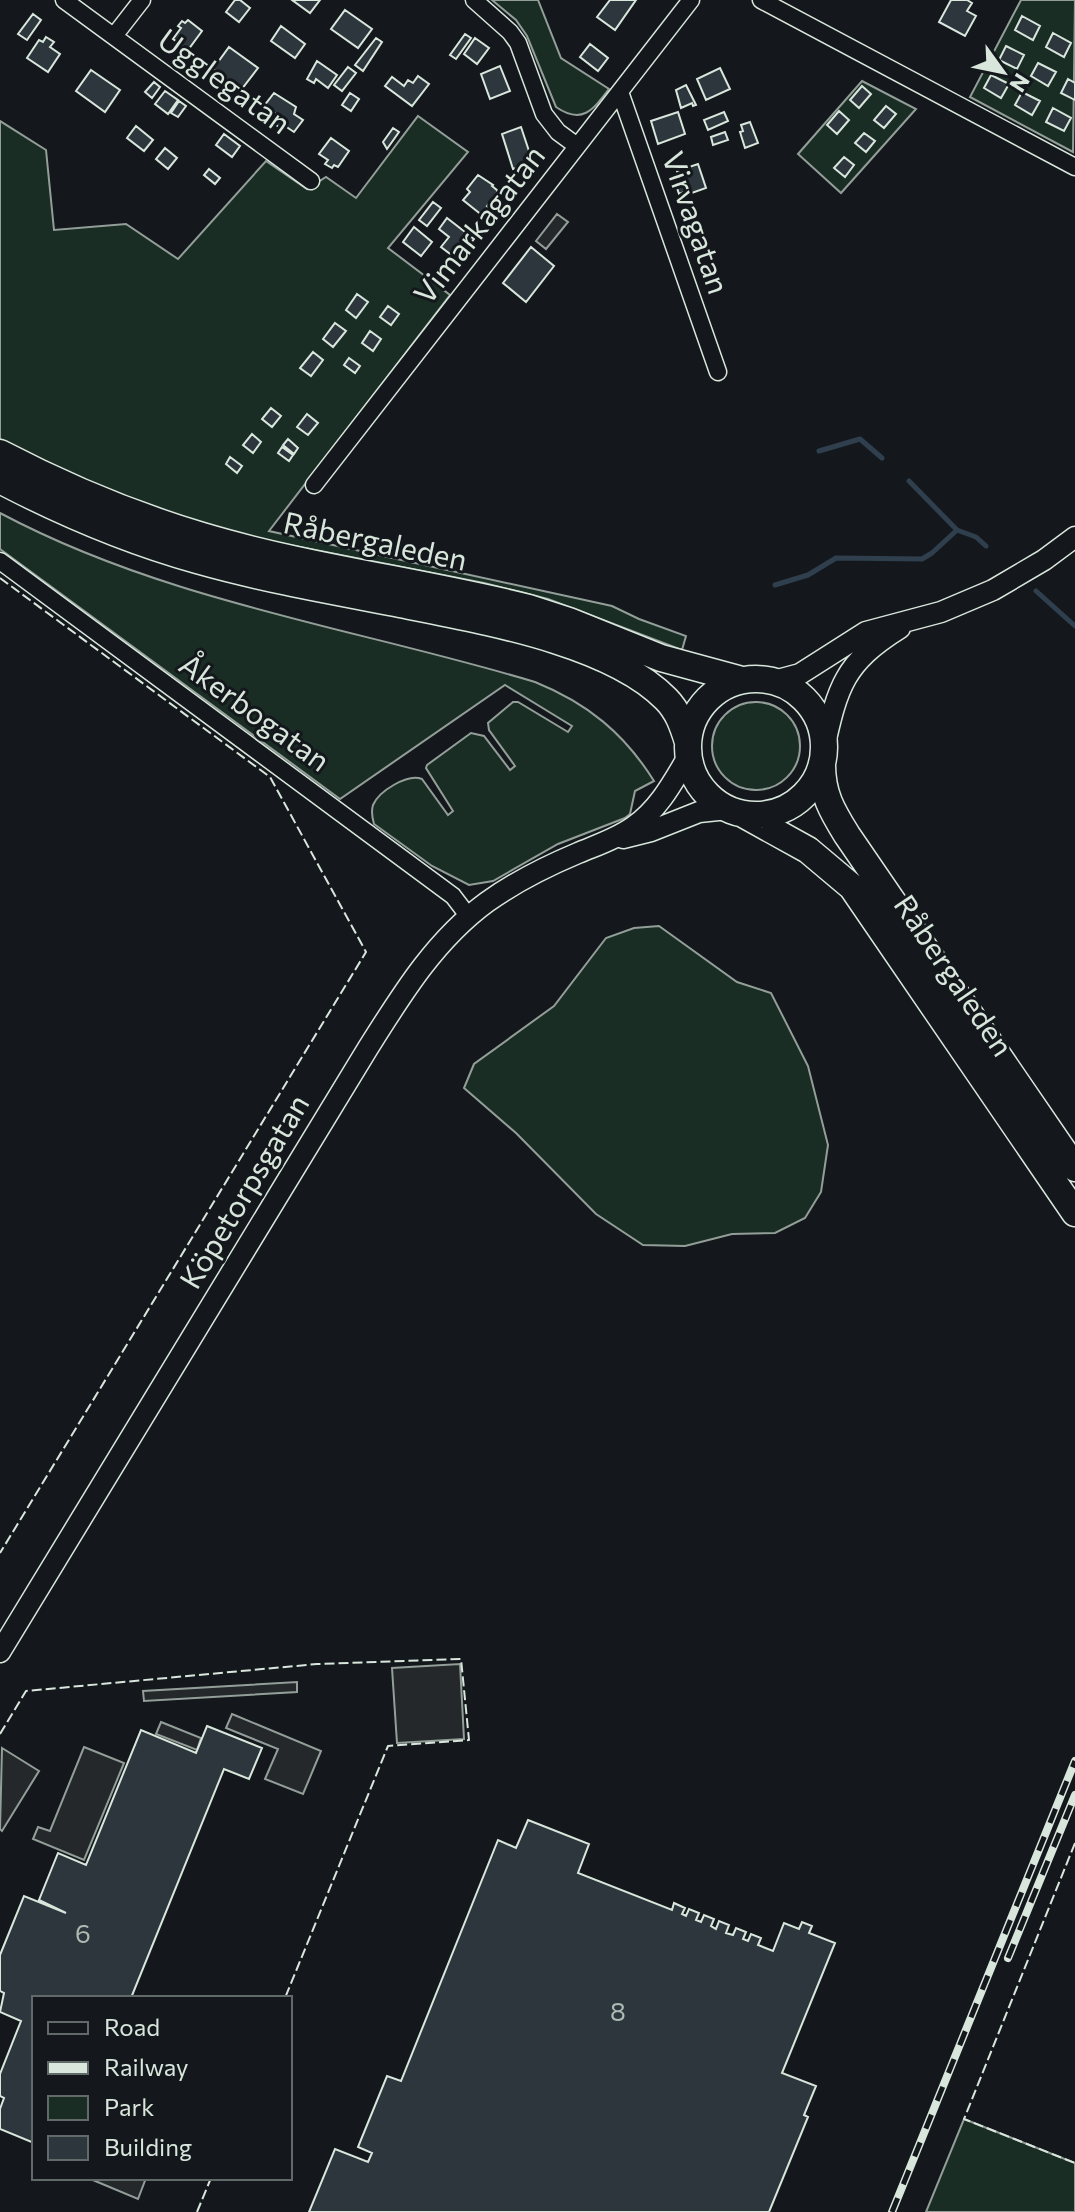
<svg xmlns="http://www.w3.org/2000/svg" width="1075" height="2212" viewBox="0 0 1075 2212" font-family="Commissioner,sans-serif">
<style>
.green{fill:#1a2d24;stroke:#939e99;stroke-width:2}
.parking{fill:#24282b;stroke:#939e99;stroke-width:2}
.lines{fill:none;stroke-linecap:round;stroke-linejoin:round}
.stream{stroke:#2f3f4d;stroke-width:5}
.building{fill:#2c363c;stroke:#d8e6dc;stroke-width:2}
.minor-casing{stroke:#d8e6dc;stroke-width:19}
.tertiary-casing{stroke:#d8e6dc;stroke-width:23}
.primary-casing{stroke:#d8e6dc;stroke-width:29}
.minor{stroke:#14181c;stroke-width:16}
.tertiary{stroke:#14181c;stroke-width:20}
.primary{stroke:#14181c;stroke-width:26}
.rail-casing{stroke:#d8e6dc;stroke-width:8}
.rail{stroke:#14181c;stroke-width:5;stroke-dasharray:15;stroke-linecap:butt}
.fence{stroke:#d8e6dc;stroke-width:2;stroke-dasharray:10 4;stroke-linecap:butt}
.labels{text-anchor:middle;stroke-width:6;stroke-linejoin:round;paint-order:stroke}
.number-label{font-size:26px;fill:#adbab4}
.street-label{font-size:30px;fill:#d8e6dc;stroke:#14181c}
</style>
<rect width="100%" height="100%" fill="#14181c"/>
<path class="green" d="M492,0H538L561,58L609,89C593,110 582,125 556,107L527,36L516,20Z
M1021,0H1075L1073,152L970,97Z
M862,81L916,109L841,193L798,154Z
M418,116L468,152L388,248L450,295L269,531L612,606L639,619L686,636L682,650L548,599L484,583L264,540L179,516L96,486L0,439V121L46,150L54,230L126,224L178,259L266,161L307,189L326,177L356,198Z
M0,513C167,602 356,628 535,682C587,703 624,733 654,781L635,791L630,814L625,818L558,844L493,881L469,885L432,866L374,824C372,817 371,811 373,805C379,791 408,773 422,779L448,815L453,811L426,768L427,765L471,733L484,736L510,770L515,766L489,730L488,723L513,702H518L568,732L572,726L505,685L340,799L0,549Z
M712 746a44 44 0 1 1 88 0a44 44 0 1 1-88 0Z
M659,926L737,982L771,993L808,1066L828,1145L821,1192L805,1218L775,1233L732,1234L685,1246L643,1245L596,1214L516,1133L464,1088L474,1064L554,1006L606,938L634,928Z
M964,2119L1075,2163V2212H926Z"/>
<path class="parking" d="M557,214L568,222L546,249L536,241Z
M460,1664L464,1739L397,1743L392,1668Z
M297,1682V1692L144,1701L143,1691Z
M232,1714L321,1751L303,1794L265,1779L278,1749L226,1728Z
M161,1722L201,1738L197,1750L156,1734Z
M84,1747L124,1763L84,1860L33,1839L38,1827L50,1831Z
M2,1748L39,1771L2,1831L0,1829Z
M88,2178H146L138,2199Z"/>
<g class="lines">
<path class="stream" d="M819,451L860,439L882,458
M909,481L957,530L976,537L986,546
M775,585L808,575L836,558L922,559L932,553L957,530
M1036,591L1075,626"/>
</g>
<path class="building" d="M235,0H240L250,8L239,22L226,12Z
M292,0H320L310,13Z
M610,0H636L615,30L597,17Z
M951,0H967L972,3L967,11L976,16L965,36L939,22Z
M345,10L372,29L358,48L331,29Z
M33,14L41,20L27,40L18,34Z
M1022,16L1040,26L1033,40L1015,30Z
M188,20L202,31L188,50L173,39L181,28L178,26L182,21L185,23Z
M281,26L305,44L295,58L271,41Z
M1053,33L1071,43L1064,57L1046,47Z
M465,34L471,38L456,59L450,55Z
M46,37L54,42L50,47L60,54L48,72L27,58L39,40L43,42Z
M376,38L382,42L363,71L355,65Z
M475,38L489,48L477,64L464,54Z
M590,44L608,58L598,71L580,57Z
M1006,46L1024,55L1017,69L999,60Z
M229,47L258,68L241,90L213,69Z
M317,61L337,75L328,88L316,79L314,83L307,79Z
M1038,63L1056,72L1048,86L1031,76Z
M500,66L510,91L490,99L481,74Z
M348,67L356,73L342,91L334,85Z
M720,68L730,89L706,100L697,79Z
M91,70L120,90L105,112L76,91Z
M991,75L1009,84L1001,98L984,88Z
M418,76L429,84L412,106L385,86L392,77L404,86L408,80L413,83Z
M1068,79L1075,83V100L1061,93Z
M154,82L160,87L152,98L145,92Z
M686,85L696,105L693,106L692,103L681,108L676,90Z
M862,86L871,94L859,108L850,100Z
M165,91L178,100L168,114L155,104Z
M1022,92L1040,101L1032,115L1015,105Z
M274,93L296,107L294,114L303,120L294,132L282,124L279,127L273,123L276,114L264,106Z
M350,93L359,99L351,111L342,105Z
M179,101L186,106L178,117L171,113Z
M886,106L896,114L884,128L874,120Z
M1053,108L1071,118L1064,131L1046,122Z
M839,111L849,120L837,134L827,125Z
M678,112L685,134L658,144L651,121Z
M724,112L728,121L708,130L704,120Z
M750,122L758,143L745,148L740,132L743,131L741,125Z
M136,126L153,140L144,151L127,138Z
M521,127L533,163L513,169L502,134Z
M393,128L399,132L387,149L383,142Z
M725,132L728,140L713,145L711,137Z
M864,133L875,141L866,152L855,143Z
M224,134L240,146L232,157L216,145Z
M331,138L349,151L338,167L334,165L332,168L325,164L328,160L319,154Z
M165,148L177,158L168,169L156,159Z
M844,157L854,165L845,177L834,168Z
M698,164L706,188L686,195L684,192L679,194L676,185L682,183L677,171Z
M209,169L220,178L215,184L204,175Z
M478,175L493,185L492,186L498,191L487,206L495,213L488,220L463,200L470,192L467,189Z
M433,202L441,208L427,226L419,220Z
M447,218L474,239L458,260L441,247L449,237L439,229Z
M414,227L432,242L421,256L403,242Z
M531,247L554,266L526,302L503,283Z
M357,294L368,302L356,318L346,310Z
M388,306L399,314L391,325L380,317Z
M335,323L346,331L333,347L323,339Z
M370,331L381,339L373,351L362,343Z
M313,352L323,360L311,376L300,368Z
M349,358L360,366L355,373L344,365Z
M271,408L281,416L272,427L262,419Z
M307,414L318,423L308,435L297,427Z
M252,434L261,442L253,453L243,445Z
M288,439L298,448L294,454L283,445Z
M282,447L293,455L289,461L278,453Z
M230,457L242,466L237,473L226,464Z
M207,1726L262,1748L249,1779L224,1769L131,1998H34V2143L0,2129V2109L4,2098L0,2096V2074L21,2021L0,2012L4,1993L0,1991V1955L24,1896L66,1913L39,1900L58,1853L86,1865L141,1730L196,1753Z
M528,1820L589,1844L578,1873L672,1910L674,1903L685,1908L682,1914L686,1916L689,1909L699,1913L696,1920L701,1922L704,1915L714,1919L711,1926L716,1929L719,1921L729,1925L726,1933L733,1935L736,1928L746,1932L743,1939L748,1941L751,1934L761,1938L758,1945L773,1951L784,1923L799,1929L802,1922L812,1926L809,1933L835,1943L782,2073L816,2086L804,2115L808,2117L769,2212H309L335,2149L368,2162L372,2153L358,2147L387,2076L401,2081L498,1840L516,1848Z"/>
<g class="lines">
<g class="minor-casing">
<path id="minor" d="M64,0L311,181
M474,0L510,32L518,43L544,114L558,132L577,146
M761,0L1075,167
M114,36L142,0
M620,92L718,372
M314,485L691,0
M0,561L453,896L469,917"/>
</g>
<g class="tertiary-casing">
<path id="tertiary" d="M774,681L800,674L866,632L941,612L993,590L1044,560L1075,537
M824,748C838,686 844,663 900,628
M623,838L651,831L699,812L728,809
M0,1652L368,1048C402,994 435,940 487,902C515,882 547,866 578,853C597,845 616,839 633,827C659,809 673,782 689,755"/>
</g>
<g class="primary-casing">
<path id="primary" d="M0,453C65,487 132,515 202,536C309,568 421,581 529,608L569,621L661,658L742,680
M0,480C63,513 129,541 197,560C264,579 332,591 400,604C478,620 609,641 666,699C678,711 683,726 688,742
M688 747a68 68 0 1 1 136 0a68 68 0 1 1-136 0Z
M822,765C822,794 832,811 847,835L1075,1168
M743,814L808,850L852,887L1075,1213"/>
</g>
<use href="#minor" class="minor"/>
<use href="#tertiary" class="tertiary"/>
<use href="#primary" class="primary"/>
<g class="rail-casing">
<path id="rail" d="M1008,1958L1075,1795
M892,2212L1075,1761"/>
</g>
<use href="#rail" class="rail"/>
<path class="fence" d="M0,578L270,777L366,952L0,1553
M0,1734L26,1691L317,1664L461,1659L469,1740L388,1746L285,1998
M1075,1843L964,2119L1075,2163
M197,2212L211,2178"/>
</g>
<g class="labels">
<g class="number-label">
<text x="83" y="1943">6</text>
<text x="618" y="2021">8</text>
</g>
<g class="street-label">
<text transform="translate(224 82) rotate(36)" y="10">Ugglegatan</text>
<text transform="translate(695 223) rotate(71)" y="10">Virvagatan</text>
<text transform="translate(480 225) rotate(-52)" y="10">Vimarkagatan</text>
<text transform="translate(375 542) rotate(12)" y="10">Råbergaleden</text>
<text transform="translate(254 713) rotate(36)" y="10">Åkerbogatan</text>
<text transform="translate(953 976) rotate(56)" y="10">Råbergaleden</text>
<text transform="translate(245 1192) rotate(-59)" y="10">Köpetorpsgatan</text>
</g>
</g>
<rect x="32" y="1996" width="260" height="184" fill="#14181c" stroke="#626a69" stroke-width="2"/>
<rect x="48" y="2022" width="40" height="12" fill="#14181c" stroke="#626a69" stroke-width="2"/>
<text x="104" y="2036" font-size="24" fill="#d8e6dc">Road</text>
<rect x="48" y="2062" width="40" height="12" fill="#d8e6dc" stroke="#626a69" stroke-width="2"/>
<text x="104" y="2076" font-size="24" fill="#d8e6dc">Railway</text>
<rect x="48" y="2096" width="40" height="24" fill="#1a2d24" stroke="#626a69" stroke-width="2"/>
<text x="104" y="2116" font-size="24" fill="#d8e6dc">Park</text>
<rect x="48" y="2136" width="40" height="24" fill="#2c363c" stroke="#626a69" stroke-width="2"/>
<text x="104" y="2156" font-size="24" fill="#d8e6dc">Building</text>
<g transform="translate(1003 72) rotate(123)" stroke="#14181c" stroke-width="6" paint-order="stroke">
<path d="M0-6L14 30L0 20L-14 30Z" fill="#d8e6dc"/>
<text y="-12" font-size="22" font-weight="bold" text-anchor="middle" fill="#d8e6dc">N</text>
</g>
</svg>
